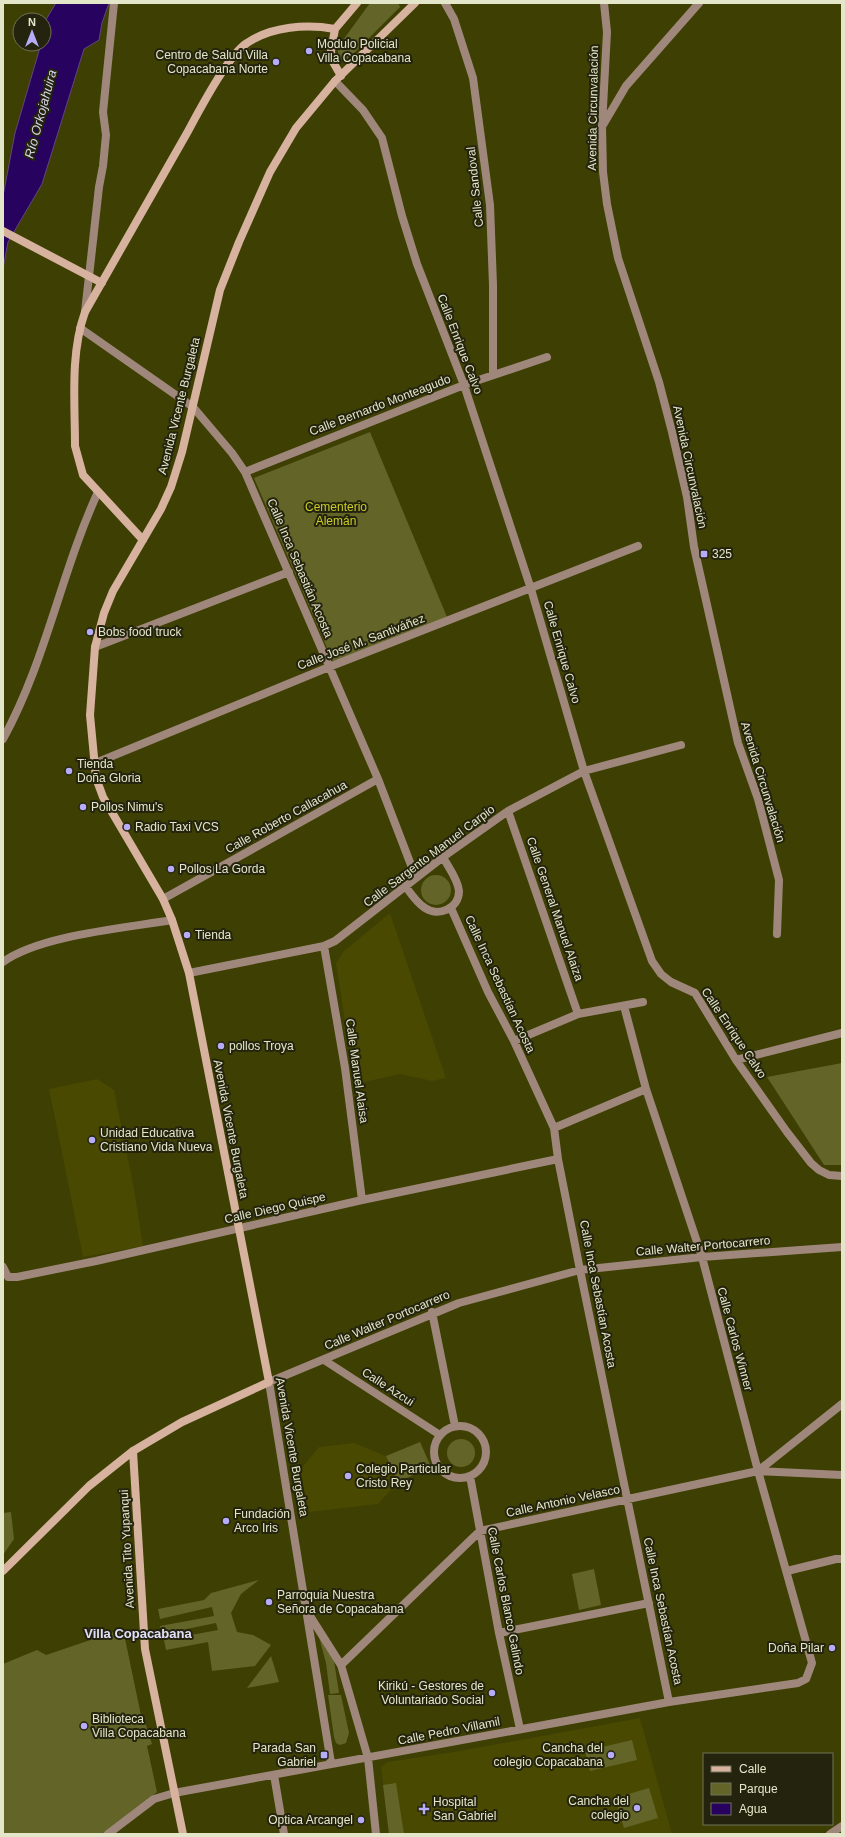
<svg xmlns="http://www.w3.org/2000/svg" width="845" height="1837" viewBox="0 0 845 1837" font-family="Arial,sans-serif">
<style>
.built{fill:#494901}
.green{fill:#636427}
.water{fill:#27025e;stroke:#60467e}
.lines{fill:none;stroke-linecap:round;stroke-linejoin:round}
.minor{stroke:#9f887b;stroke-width:8}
.secondary{stroke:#d7b29e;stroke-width:8}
.poi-dot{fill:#b6acf8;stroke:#24240e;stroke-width:1.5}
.labels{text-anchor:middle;stroke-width:4;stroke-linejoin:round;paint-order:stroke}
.poi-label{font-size:12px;fill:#e4e6c9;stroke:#24240e;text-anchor:start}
.street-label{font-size:12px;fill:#e4e6c9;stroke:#24240e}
.park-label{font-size:12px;fill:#cbcc27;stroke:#24240e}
.water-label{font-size:13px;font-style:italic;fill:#d9d6ef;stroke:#24240e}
.neighbourhood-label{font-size:13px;font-weight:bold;fill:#e2dffc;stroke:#24240e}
</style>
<rect width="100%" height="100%" fill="#3e3f03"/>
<path class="built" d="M390,913L446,1078L432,1081L400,1074L355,1084L336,963L344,951Z
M97,1079L114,1090L134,1189L143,1246L83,1257L49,1089Z
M354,1443L386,1456L398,1482L378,1504L309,1512L300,1470L319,1447Z
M640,1718L672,1834H389L381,1767L387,1762L454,1752Z"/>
<path class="green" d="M370,3H398L400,7L348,59L342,60L338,54V47Z
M370,432L447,617L334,664L254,478Z
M421 890a15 15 0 1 1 30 0a15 15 0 1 1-30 0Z
M842,1063V1165H824L767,1077Z
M447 1453a14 14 0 1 1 28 0a14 14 0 1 1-28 0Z
M420,1442L431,1467L398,1482L386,1456Z
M11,1512L14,1539L3,1555V1513Z
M594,1569L601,1605L579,1610L572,1574Z
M259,1580L241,1594L231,1613L237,1632L253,1635L271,1645L255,1666L212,1671L208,1642L166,1650L164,1640L218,1630L216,1623L162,1634L160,1626L214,1616L212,1607L160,1619L158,1609L204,1600L211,1593Z
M123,1629L142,1720L144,1719L152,1744L147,1746L157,1792L105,1834H3V1664L37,1650L46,1655Z
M319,1637L334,1661L339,1693L330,1694L326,1663Z
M271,1656L279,1682L247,1688Z
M328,1695H341L349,1733L346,1743L340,1745L336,1743L334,1737Z
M632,1740L637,1760L590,1771L585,1751Z
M396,1783L404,1834H389L383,1785Z
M649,1788L658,1818L624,1828L615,1798Z"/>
<path class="water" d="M56,3H109L102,23L99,40L84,49L42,184L8,242L3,269V196L15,133L41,44H44V23Z"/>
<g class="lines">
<path class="minor" d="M445,3L454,19L473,78L490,205L493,285V375
M604,3L607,32L602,126L603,172L607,204L618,258L659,382L672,432L687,497L694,547L738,743L758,799L779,880L777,934
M335,81L363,110L382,138L402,216L417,264L464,385L531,589L584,771L652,961L661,974L671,982L695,993L736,1060L787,1132L811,1163L819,1170L829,1175L842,1176
M603,125L626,86L699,3
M85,312L99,187L103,166L106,135L103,112L114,3
M80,328L193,407L232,453L245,472L378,779L416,878
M245,472L464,385L547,357
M95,647L289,572
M3,739C46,661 61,572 98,492
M93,764L329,667L638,546
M508,811L578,1014
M406,887C411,894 417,903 425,908C438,917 459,909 459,891C458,879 448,867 443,857
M163,899L378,779
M451,908L488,992L514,1041L554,1128L558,1159L580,1270L669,1702
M324,946L345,1068L362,1200
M3,962C40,935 126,928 172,920
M189,973L324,946L335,941L443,857L508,811L584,771L681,745
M514,1041L578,1014L643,1002
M736,1060L842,1033
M554,1128L646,1089
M3,1267L8,1277H17L96,1261L362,1200L558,1159
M432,1312L455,1426
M324,1360L440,1435
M434 1452a26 26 0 1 1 52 0a26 26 0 1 1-52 0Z
M758,1471L842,1404
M470,1476L499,1633L520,1729
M787,1571L836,1559H842
M310,1616L341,1665L368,1758L376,1834
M499,1633L649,1603
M341,1665L480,1531L758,1471L842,1475
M331,1763L269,1382L459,1303L580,1270L702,1257L842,1247
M274,1775L284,1834
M108,1834L154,1799L174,1793L669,1702L798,1683L806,1679L812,1663L758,1471L702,1257L646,1089L624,1006
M830,1834L842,1826"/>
<path class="secondary" d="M341,76L332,60L331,51L335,29L357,3
M3,231L102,283
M143,540L83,475L75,446C75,402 70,354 85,312C119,253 153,193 187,133C199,111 228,55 247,43C272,26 307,24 335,29
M133,1451L145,1649L183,1834
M3,1571L89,1486L133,1451L182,1422L269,1382L189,973L172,920L163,899L103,797L96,778L90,715L95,647L104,613L113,591L161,509L171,487L182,452L220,290L239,242L270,172L296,128L335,81L415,3"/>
</g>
<g class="poi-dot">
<circle cx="309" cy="51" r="4"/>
<circle cx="276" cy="62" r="4"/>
<rect x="700" y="550" width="8" height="8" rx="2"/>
<circle cx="90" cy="632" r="4"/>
<circle cx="69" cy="771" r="4"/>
<circle cx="83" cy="807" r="4"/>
<circle cx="127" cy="827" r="4"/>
<circle cx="171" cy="869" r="4"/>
<circle cx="187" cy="935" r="4"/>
<circle cx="221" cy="1046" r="4"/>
<circle cx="92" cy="1140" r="4"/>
<circle cx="348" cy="1476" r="4"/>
<circle cx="226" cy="1521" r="4"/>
<circle cx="269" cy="1602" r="4"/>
<circle cx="832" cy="1648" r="4"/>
<circle cx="492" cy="1693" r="4"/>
<circle cx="84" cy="1726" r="4"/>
<rect x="320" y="1751" width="8" height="8" rx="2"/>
<circle cx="611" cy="1755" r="4"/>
<circle cx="637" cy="1808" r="4"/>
<path d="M422 1803h4v4h4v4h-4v4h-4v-4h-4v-4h4z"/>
<circle cx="361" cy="1820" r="4"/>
</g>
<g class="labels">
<g class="poi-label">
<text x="317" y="48">Modulo Policial<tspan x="317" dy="14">Villa Copacabana</tspan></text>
<text x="268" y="59" text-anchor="end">Centro de Salud Villa<tspan x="268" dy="14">Copacabana Norte</tspan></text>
<text x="712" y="558">325</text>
<text x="98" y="636">Bobs food truck</text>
<text x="77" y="768">Tienda<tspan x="77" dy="14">Doña Gloria</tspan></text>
<text x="91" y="811">Pollos Nimu's</text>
<text x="135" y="831">Radio Taxi VCS</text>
<text x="179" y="873">Pollos La Gorda</text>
<text x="195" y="939">Tienda</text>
<text x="229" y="1050">pollos Troya</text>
<text x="100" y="1137">Unidad Educativa<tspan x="100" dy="14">Cristiano Vida Nueva</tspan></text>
<text x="356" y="1473">Colegio Particular<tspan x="356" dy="14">Cristo Rey</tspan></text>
<text x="234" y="1518">Fundación<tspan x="234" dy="14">Arco Iris</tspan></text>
<text x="277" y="1599">Parroquia Nuestra<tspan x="277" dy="14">Señora de Copacabana</tspan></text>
<text x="824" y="1652" text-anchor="end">Doña Pilar</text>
<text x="484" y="1690" text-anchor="end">Kirikú - Gestores de<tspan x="484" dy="14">Voluntariado Social</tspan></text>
<text x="92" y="1723">Biblioteca<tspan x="92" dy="14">Villa Copacabana</tspan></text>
<text x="316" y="1752" text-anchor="end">Parada San<tspan x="316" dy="14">Gabriel</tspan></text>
<text x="603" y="1752" text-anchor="end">Cancha del<tspan x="603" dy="14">colegio Copacabana</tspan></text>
<text x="629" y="1805" text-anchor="end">Cancha del<tspan x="629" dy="14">colegio</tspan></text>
<text x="433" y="1806">Hospital<tspan x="433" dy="14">San Gabriel</tspan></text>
<text x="353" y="1824" text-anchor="end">Optica Arcangel</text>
</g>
<g class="street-label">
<text transform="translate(593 108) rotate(-89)" y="4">Avenida Circunvalación</text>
<text transform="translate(475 187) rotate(-96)" y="4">Calle Sandoval</text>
<text transform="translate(460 344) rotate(69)" y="4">Calle Enrique Calvo</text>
<text transform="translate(380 405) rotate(-21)" y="4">Calle Bernardo Monteagudo</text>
<text transform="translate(179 406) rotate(-76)" y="4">Avenida Vicente Burgaleta</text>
<text transform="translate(690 467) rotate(78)" y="4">Avenida Circunvalación</text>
<text transform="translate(300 568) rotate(67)" y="4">Calle Inca Sebastián Acosta</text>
<text transform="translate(361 642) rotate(-21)" y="4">Calle José M. Santiváñez</text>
<text transform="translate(562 652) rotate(74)" y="4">Calle Enrique Calvo</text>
<text transform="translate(763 782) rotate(73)" y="4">Avenida Circunvalación</text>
<text transform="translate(286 817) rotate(-29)" y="4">Calle Roberto Callacahua</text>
<text transform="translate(429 856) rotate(-37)" y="4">Calle Sargento Manuel Carpio</text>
<text transform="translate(555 909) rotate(71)" y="4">Calle General Manuel Alaiza</text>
<text transform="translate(500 984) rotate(65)" y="4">Calle Inca Sebastían Acosta</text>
<text transform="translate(734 1033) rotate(56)" y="4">Calle Enrique Calvo</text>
<text transform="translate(357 1071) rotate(82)" y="4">Calle Manuel Alaisa</text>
<text transform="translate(231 1129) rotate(79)" y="4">Avenida Vicente Burgaleta</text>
<text transform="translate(275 1208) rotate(-13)" y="4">Calle Diego Quispe</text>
<text transform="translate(703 1246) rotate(-5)" y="4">Calle Walter Portocarrero</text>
<text transform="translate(598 1294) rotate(79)" y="4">Calle Inca Sebastían Acosta</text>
<text transform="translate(387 1320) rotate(-23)" y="4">Calle Walter Portocarrero</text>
<text transform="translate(735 1339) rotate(75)" y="4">Calle Carlos Winner</text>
<text transform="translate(388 1387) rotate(33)" y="4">Calle Azcui</text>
<text transform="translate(292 1447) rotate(80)" y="4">Avenida Vicente Burgaleta</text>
<text transform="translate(563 1501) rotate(-12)" y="4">Calle Antonio Velasco</text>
<text transform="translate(127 1549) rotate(-93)" y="4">Avenida Tito Yupanqui</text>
<text transform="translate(506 1601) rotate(79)" y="4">Calle Carlos Blanco Galindo</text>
<text transform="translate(663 1611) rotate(78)" y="4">Calle Inca Sebastían Acosta</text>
<text transform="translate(449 1731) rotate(-11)" y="4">Calle Pedro Villamil</text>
</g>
<g class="park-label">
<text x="336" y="511">Cementerio<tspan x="336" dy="14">Alemán</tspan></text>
</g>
<g class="water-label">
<text transform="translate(40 114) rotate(-75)" y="5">Río Orkojahuira</text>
</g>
<g class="neighbourhood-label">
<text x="138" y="1638">Villa Copacabana</text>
</g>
</g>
<rect width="845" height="1837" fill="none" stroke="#e4e6c9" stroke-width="8"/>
<rect x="703" y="1753" width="130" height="72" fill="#24240e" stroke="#717259"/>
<rect x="711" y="1766" width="20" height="6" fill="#d7b29e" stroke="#717259"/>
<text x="739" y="1773" font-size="12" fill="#e4e6c9">Calle</text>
<rect x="711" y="1783" width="20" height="12" fill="#636427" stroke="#717259"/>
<text x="739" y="1793" font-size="12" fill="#e4e6c9">Parque</text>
<rect x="711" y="1803" width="20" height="12" fill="#27025e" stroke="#717259"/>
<text x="739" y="1813" font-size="12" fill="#e4e6c9">Agua</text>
<g transform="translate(32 32)"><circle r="19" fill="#24240e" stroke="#717259"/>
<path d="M0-3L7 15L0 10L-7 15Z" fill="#b6acf8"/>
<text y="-6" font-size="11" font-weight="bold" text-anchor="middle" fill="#e4e6c9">N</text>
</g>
</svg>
